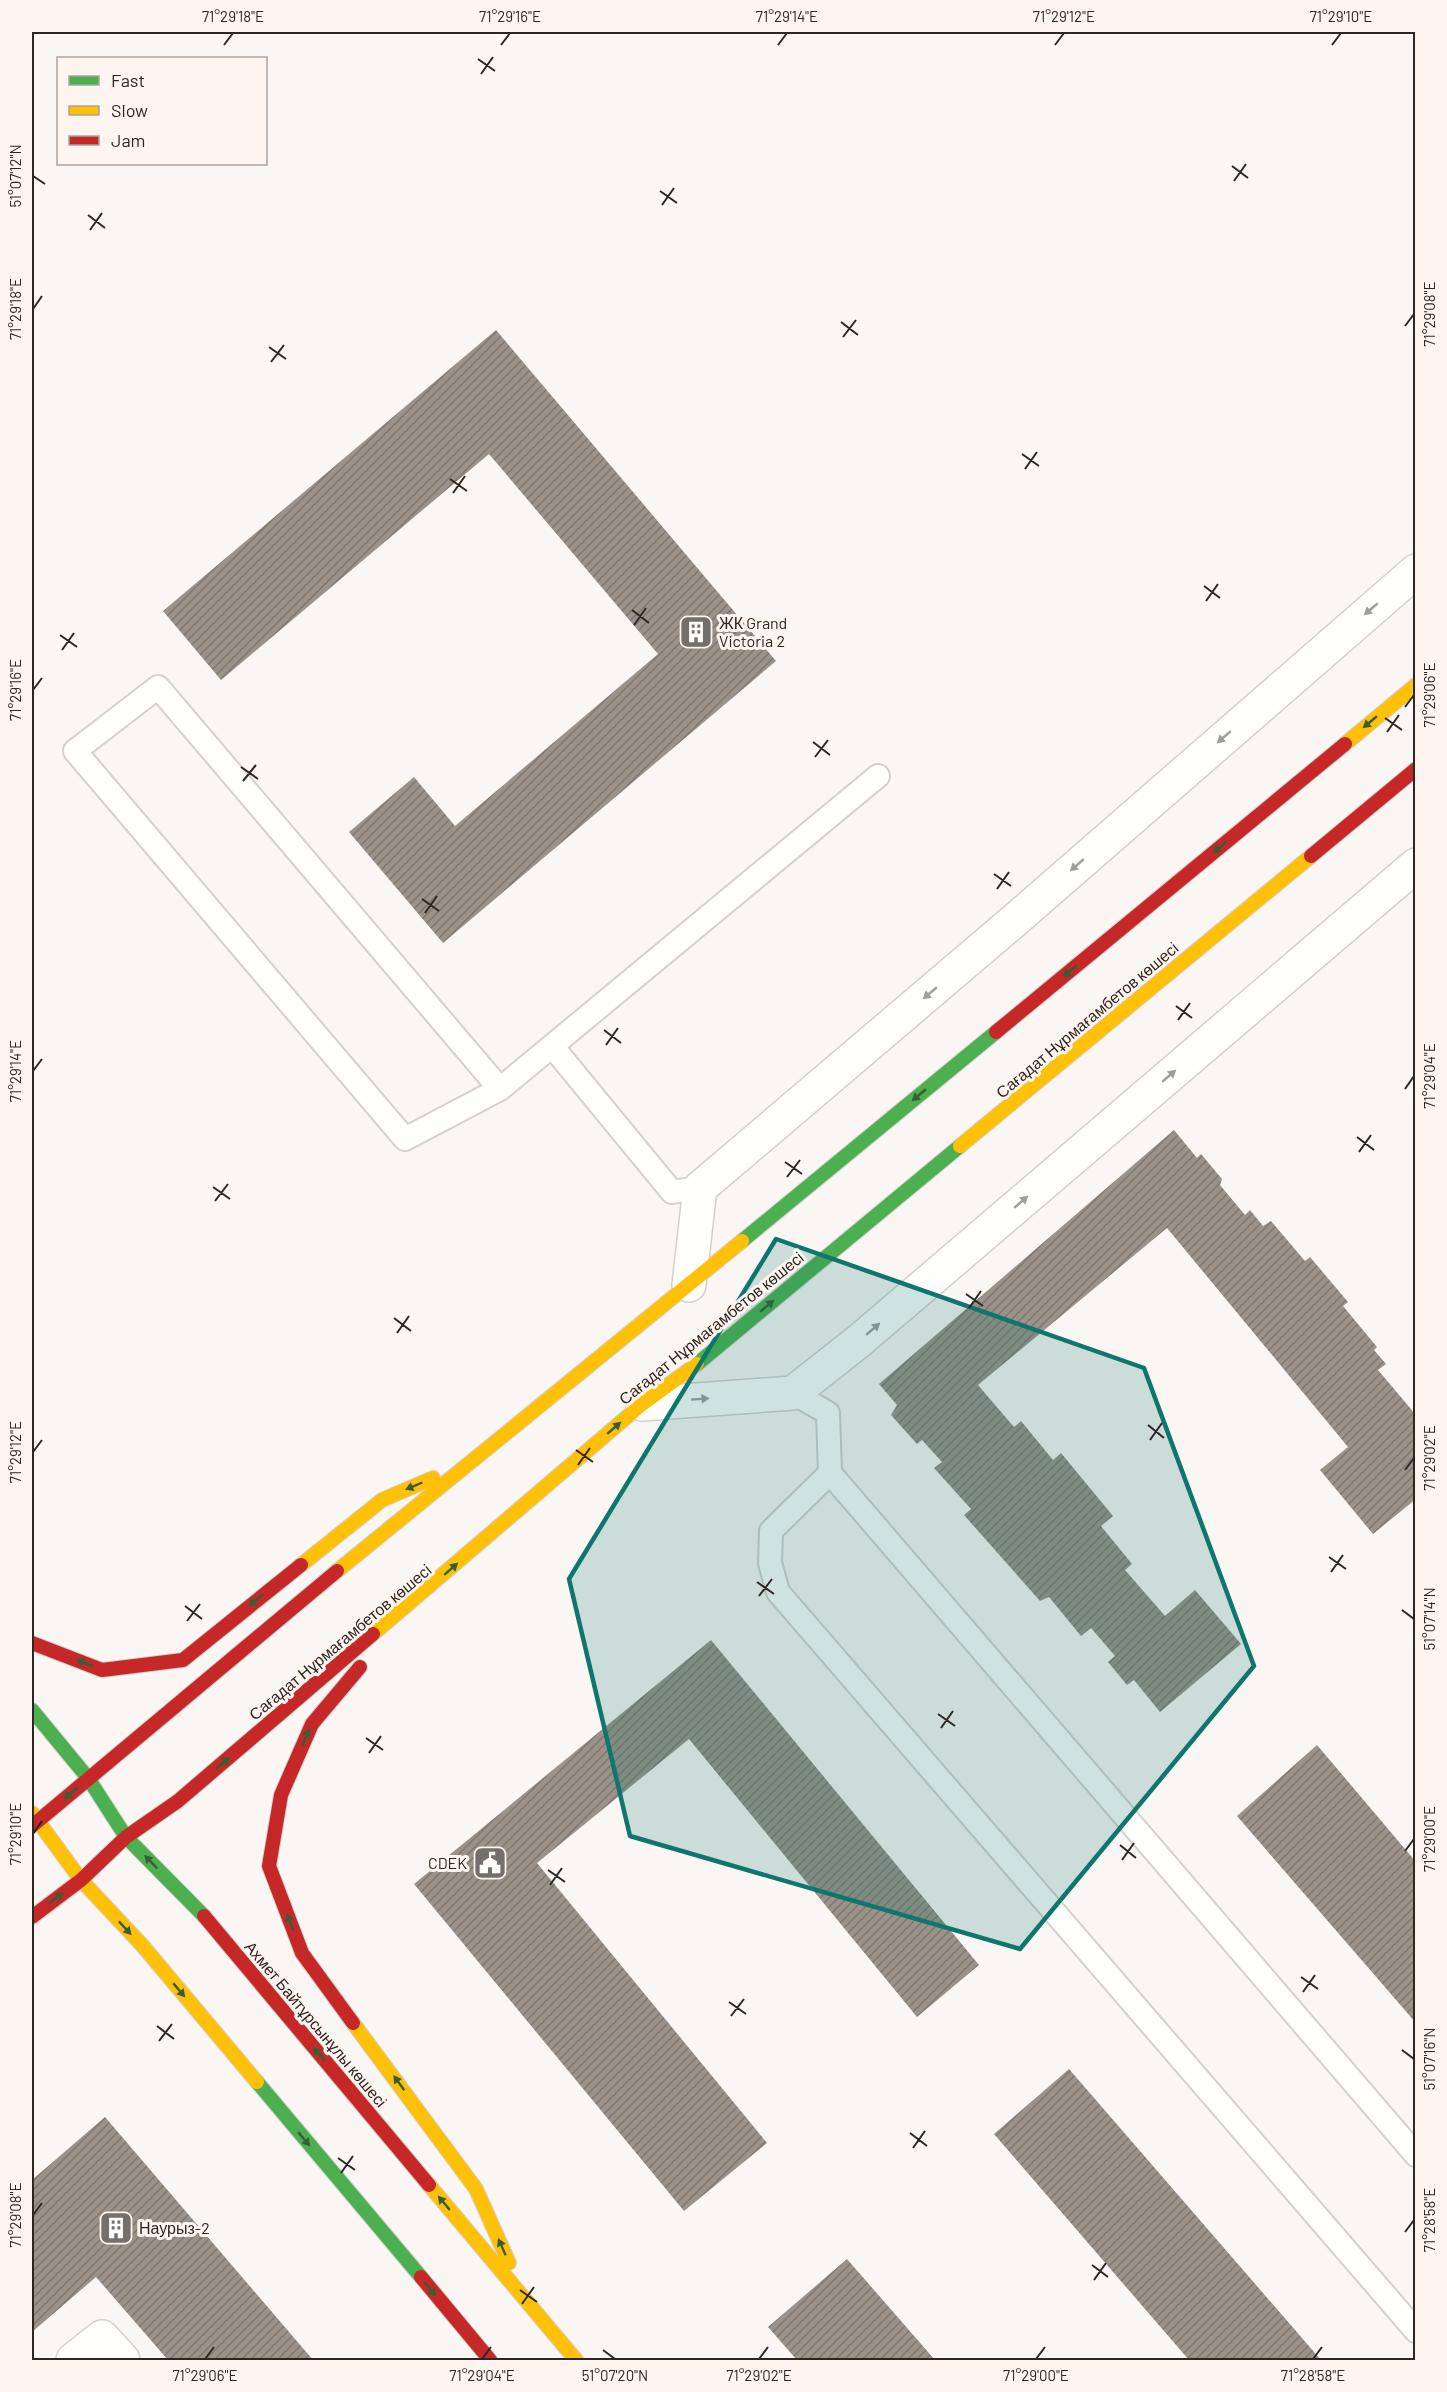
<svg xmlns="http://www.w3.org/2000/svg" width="1447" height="2392" viewBox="0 0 1447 2392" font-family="Barlow,sans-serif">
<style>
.building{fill:url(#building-hatch)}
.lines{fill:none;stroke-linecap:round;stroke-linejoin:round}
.lane-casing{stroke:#d5d0cc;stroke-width:26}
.street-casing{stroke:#d5d0cc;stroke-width:36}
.fast-casing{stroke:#d5d0cc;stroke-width:16}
.slow-casing{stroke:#d5d0cc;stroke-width:16}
.jam-casing{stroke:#d5d0cc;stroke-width:16}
.lane{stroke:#fefefd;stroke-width:22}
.street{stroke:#fefefd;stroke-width:33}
.fast{stroke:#4caf50;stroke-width:14}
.slow{stroke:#ffc107;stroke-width:14}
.jam{stroke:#c62828;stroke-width:14}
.oneway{fill:#a09d9a}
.oneway2{fill:#395d34}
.marked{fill:#0f766e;fill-opacity:0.2;stroke:#0f766e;stroke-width:4.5;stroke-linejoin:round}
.ticks{fill:none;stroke:#2d2621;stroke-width:2}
.labels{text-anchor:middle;stroke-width:6;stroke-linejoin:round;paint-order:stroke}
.poi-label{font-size:16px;fill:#2d2621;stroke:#fef5f0;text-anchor:start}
.street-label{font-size:16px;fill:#2d2621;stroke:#fef5f0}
.neatline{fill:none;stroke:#2d2621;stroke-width:2}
.ticks-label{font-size:15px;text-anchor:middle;fill:#2d2621}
</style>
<defs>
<pattern id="building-hatch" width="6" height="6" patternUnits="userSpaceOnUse" patternTransform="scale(1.5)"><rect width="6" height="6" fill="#9b9289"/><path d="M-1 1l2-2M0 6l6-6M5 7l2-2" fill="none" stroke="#7f7770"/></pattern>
</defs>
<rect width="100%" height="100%" fill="#faf6f4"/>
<path class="building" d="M496,330L776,661L443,943L349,832L414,777L455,826L658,654L489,454L221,680L163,611Z
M1174,1130L1197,1158L1201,1154L1222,1179L1220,1185L1245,1215L1250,1210L1263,1226L1271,1221L1305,1261L1310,1257L1348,1302L1343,1306L1377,1347L1374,1350L1386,1364L1378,1370L1416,1415V1499L1373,1534L1320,1470L1348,1447L1167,1228L978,1385L1014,1427L1021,1421L1053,1460L1061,1453L1113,1516L1101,1526L1132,1564L1125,1570L1165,1616L1195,1590L1241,1644L1160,1712L1134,1680L1127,1685L1108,1662L1115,1656L1091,1628L1081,1636L1049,1597L1040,1601L964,1515L971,1509L934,1468L942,1462L922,1440L917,1444L891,1415L897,1405L879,1384Z
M711,1640L979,1965L917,2017L689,1739L537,1863L767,2143L684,2211L414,1884Z
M1317,1745L1416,1862V2023L1237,1816Z
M1069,2069L1321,2360H1189L994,2134Z
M105,2117L313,2360H168L96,2277L32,2332V2180Z
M847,2259L935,2360H797L768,2327Z"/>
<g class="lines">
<g class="lane-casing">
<path id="lane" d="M552,1046L672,1192L700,1188
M500,1089L158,687L75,751L405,1139L500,1089L878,776
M793,1393L828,1413L830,1473L771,1531L770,1563L778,1592L1416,2331
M830,1473L1416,2155"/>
</g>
<g class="street-casing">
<path id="street" d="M689,1285L700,1188L1015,920L1416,571
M642,1404L793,1393L859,1341L1416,865
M73,2360L102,2337L123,2360"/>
</g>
<g class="fast-casing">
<path id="fast" d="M742,1241L996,1032
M697,1364L960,1146
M32,1710L88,1778L126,1837L204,1916
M257,2082L421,2277"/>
</g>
<g class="slow-casing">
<path id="slow" d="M1345,744L1416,685
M960,1146L1311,856
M301,1565L382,1500L433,1478
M337,1571L742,1241
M373,1634L642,1404L697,1364
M32,1813L81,1880L142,1945L257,2082
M353,2023L476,2189L509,2263
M429,2185L576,2360"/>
</g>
<g class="jam-casing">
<path id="jam" d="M1311,856L1416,769
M996,1032L1345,744
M32,1643L102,1670L183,1660L301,1565
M32,1826L337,1571
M204,1916L429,2185
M32,1917L81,1880L126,1837L178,1801L373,1634
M353,2023L302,1953L269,1866L281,1795L312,1724L360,1667
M421,2277L490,2360"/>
</g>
<use href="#lane" class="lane"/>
<use href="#street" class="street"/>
<use href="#fast" class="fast"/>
<use href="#slow" class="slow"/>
<use href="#jam" class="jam"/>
</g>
<defs><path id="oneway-solid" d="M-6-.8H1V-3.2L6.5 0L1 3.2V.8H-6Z" transform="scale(1.5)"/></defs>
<g class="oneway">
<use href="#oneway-solid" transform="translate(1371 609) rotate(139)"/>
<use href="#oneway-solid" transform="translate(1224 737) rotate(139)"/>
<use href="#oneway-solid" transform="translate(1077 865) rotate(139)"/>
<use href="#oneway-solid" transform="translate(930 993) rotate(140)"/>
<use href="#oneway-solid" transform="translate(1169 1076) rotate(-41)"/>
<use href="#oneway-solid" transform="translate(1021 1202) rotate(-41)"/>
<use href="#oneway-solid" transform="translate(873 1329) rotate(-41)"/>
<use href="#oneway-solid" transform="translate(700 1399) rotate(-4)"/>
</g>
<g class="oneway2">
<use href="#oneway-solid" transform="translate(1370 722) rotate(140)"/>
<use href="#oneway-solid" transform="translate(1220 847) rotate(140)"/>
<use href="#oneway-solid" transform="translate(1070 971) rotate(140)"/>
<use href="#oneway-solid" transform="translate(919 1095) rotate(140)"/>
<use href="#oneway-solid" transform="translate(767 1306) rotate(-40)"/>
<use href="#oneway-solid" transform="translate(614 1428) rotate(-41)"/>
<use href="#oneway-solid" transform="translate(414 1486) rotate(157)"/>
<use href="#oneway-solid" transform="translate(451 1569) rotate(-41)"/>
<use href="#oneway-solid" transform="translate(256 1600) rotate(141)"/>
<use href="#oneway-solid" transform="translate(85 1663) rotate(-159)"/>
<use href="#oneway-solid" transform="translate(306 1737) rotate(-67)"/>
<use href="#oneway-solid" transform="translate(223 1763) rotate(-40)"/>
<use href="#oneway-solid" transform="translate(71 1793) rotate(140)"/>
<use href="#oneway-solid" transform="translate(151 1862) rotate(-135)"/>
<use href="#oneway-solid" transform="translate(56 1898) rotate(-37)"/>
<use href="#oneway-solid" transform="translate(290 1922) rotate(-111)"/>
<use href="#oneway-solid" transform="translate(125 1928) rotate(47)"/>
<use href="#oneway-solid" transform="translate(179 1990) rotate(50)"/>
<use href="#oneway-solid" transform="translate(319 2054) rotate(-130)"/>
<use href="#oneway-solid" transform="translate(399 2083) rotate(-126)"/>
<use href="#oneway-solid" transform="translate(304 2139) rotate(50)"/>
<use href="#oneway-solid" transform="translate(444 2203) rotate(-130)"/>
<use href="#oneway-solid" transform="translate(502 2247) rotate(-114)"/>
<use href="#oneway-solid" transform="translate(430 2289) rotate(50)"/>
</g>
<path class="marked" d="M776,1239L1144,1368L1254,1666L1020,1949L630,1836L569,1579Z"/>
<path class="ticks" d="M224,45L233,33M501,45L510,33M778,45L787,33M1055,45L1064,33M1332,45L1341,33M478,59L495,71M481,74L493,57M1232,166L1248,178M33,176L45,184M1234,181L1246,164M660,191L677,203M662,205L674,188M88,215L105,228M90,230L102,213M33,309L42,296M841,322L858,335M1405,326L1414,314M843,337L856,320M269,347L286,359M271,362L284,345M1022,454L1039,466M1025,469L1037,452M450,479L467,491M453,493L465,476M1204,586L1220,598M1206,601L1218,584M632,610L649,623M634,625L646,608M60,635L77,647M62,650L74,633M33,690L42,678M1405,707L1414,695M1385,718L1402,730M1387,732L1399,715M813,742L830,755M815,757L828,740M241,767L258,779M243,781L256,765M994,874L1011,886M997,889L1009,872M422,899L439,911M425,913L437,896M1176,1006L1192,1018M1178,1020L1190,1003M604,1030L621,1043M606,1045L618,1028M33,1071L42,1059M1405,1089L1414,1076M1357,1137L1374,1150M1359,1152L1371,1135M785,1162L802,1174M787,1177L800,1160M213,1187L230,1199M215,1201L228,1184M966,1294L983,1306M969,1308L981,1291M394,1318L411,1331M397,1333L409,1316M1148,1425L1164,1438M1150,1440L1162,1423M576,1450L593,1462M33,1452L42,1440M578,1465L590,1448M1405,1470L1414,1458M1329,1557L1346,1569M1331,1572L1343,1555M757,1582L774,1594M759,1596L772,1579M185,1606L202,1619M1402,1610L1414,1619M187,1621L200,1604M938,1714L955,1726M941,1728L953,1711M366,1738L383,1750M369,1753L381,1736M33,1834L42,1821M1120,1845L1136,1858M1405,1851L1414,1839M1122,1860L1134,1843M548,1870L565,1882M550,1885L562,1868M1301,1977L1318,1989M1303,1992L1315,1975M729,2002L746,2014M731,2016L744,1999M157,2026L174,2039M159,2041L172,2024M1402,2050L1414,2059M910,2133L927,2146M913,2148L925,2131M338,2158L355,2170M341,2173L353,2156M33,2215L42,2203M1405,2232L1414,2220M1092,2265L1108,2277M1094,2280L1106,2263M520,2290L537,2302M522,2304L534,2287M603,2350L615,2359M205,2359L214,2347M482,2359L491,2347M759,2359L768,2347M1036,2359L1045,2347M1313,2359L1322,2347"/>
<defs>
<g id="building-square" transform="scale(1.725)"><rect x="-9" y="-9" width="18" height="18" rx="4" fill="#756f6b" stroke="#fef5f0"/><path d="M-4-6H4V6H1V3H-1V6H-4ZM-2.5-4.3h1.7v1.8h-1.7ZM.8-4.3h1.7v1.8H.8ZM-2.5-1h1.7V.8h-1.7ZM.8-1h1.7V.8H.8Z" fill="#fff"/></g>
<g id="civic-square" transform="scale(1.725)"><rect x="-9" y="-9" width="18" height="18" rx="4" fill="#756f6b" stroke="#fef5f0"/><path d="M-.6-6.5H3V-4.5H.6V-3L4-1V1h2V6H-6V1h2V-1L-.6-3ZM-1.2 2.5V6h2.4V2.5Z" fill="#fff"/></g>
</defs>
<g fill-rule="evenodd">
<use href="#building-square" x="696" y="632"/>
<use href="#civic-square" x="490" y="1863"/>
<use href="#building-square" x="116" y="2228"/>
</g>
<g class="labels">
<g class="poi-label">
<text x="719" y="629">ЖК Grand<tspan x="719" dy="18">Victoria 2</tspan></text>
<text x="467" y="1869" text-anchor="end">CDEK</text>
<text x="139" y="2234">Наурыз-2</text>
</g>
<g class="street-label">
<text transform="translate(1087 1020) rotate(-40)" y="6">Сағадат Нұрмағамбетов көшесі</text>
<text transform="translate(711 1328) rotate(-39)" y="6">Сағадат Нұрмағамбетов көшесі</text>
<text transform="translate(340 1642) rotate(-40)" y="6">Сағадат Нұрмағамбетов көшесі</text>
<text transform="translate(316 2024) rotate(50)" y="6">Ахмет Байтұрсынұлы көшесі</text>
</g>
</g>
<rect width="1447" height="2392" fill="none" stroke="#fef5f0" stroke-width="66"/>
<rect x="57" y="57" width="210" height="108" fill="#fef5f0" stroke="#aaa29d" stroke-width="1.5"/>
<rect x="69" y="76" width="30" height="9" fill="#4caf50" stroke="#aaa29d" stroke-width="1.5"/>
<text x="111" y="87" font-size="18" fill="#2d2621">Fast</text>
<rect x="69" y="106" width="30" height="9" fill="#ffc107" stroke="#aaa29d" stroke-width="1.5"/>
<text x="111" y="117" font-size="18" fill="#2d2621">Slow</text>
<rect x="69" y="136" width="30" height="9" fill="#c62828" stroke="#aaa29d" stroke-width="1.5"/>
<text x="111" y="147" font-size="18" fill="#2d2621">Jam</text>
<rect x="33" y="33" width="1381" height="2326" class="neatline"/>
<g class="ticks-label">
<text x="233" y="22">71°29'18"E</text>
<text x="510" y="22">71°29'16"E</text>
<text x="787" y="22">71°29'14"E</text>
<text x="1064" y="22">71°29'12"E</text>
<text x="1341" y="22">71°29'10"E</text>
<text transform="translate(16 176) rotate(-90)" y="5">51°07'12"N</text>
<text transform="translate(16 309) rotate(-90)" y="5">71°29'18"E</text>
<text transform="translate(1430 314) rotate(-90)" y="5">71°29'08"E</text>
<text transform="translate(16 690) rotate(-90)" y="5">71°29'16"E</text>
<text transform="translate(1430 695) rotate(-90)" y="5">71°29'06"E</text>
<text transform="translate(16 1071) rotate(-90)" y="5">71°29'14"E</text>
<text transform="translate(1430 1076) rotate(-90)" y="5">71°29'04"E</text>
<text transform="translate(16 1452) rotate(-90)" y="5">71°29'12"E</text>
<text transform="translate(1430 1458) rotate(-90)" y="5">71°29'02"E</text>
<text transform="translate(1430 1619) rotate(-90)" y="5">51°07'14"N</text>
<text transform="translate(16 1834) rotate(-90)" y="5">71°29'10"E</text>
<text transform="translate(1430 1839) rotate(-90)" y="5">71°29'00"E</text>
<text transform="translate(1430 2059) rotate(-90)" y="5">51°07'16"N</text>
<text transform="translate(16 2215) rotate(-90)" y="5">71°29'08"E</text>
<text transform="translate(1430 2220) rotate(-90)" y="5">71°28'58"E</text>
<text x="205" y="2381">71°29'06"E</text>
<text x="482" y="2381">71°29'04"E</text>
<text x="615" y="2381">51°07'20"N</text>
<text x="759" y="2381">71°29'02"E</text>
<text x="1036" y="2381">71°29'00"E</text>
<text x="1313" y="2381">71°28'58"E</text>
</g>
</svg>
